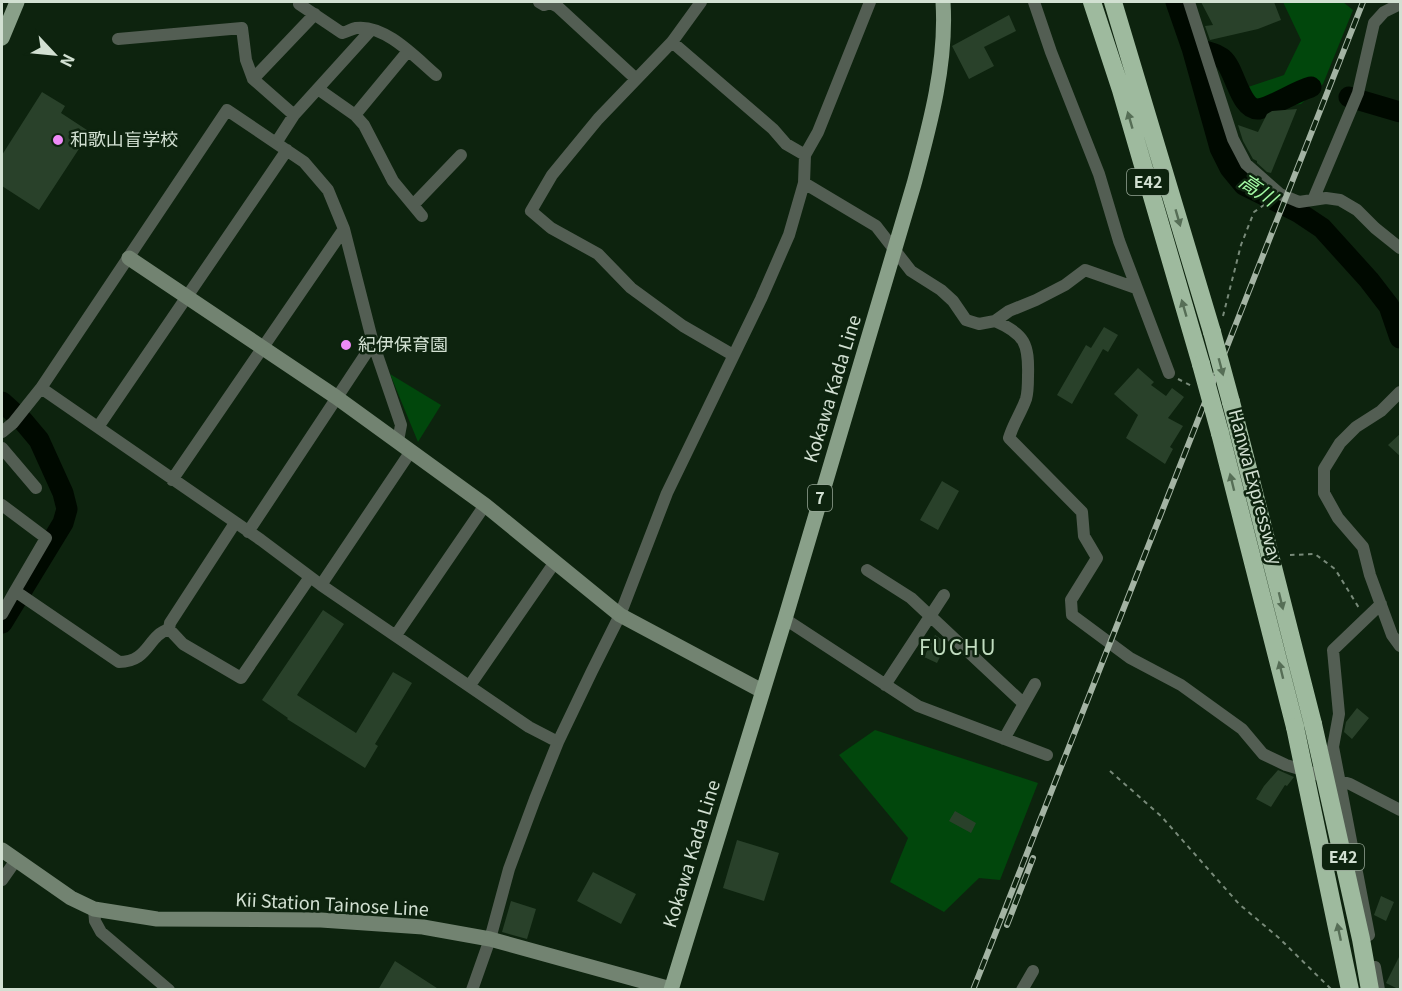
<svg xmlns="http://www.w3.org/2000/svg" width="1402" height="991" viewBox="0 0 1402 991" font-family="Georgia,'Noto Sans JP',serif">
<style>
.green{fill:#01470c}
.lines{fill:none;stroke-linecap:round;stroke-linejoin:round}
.river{stroke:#000900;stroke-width:21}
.building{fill:#29412a}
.path{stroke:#788a79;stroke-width:2;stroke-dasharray:4.5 4.5;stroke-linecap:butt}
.street{stroke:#535e53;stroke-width:12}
.secondary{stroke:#728371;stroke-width:15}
.primary{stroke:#89a089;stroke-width:15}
.highway{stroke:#9eba9e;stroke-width:18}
.rail-casing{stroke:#a3b3a3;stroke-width:6}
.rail{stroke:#0d230e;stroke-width:4;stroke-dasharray:11;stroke-linecap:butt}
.highway-bridge{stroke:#9eba9e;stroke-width:18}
.oneway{fill:#566e56}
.poi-dot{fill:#ef8bf7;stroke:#0d230e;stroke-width:2}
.labels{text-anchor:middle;stroke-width:5;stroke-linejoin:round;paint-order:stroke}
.shield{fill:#0d230e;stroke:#97a797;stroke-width:1.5}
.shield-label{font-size:16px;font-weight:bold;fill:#d2e0d2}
.poi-label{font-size:18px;fill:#d2e0d2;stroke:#0d230e;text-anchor:start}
.street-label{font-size:18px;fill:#d2e0d2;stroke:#0d230e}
.water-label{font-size:20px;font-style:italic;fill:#a4fba5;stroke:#0d230e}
.quarter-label{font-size:21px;letter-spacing:1.5px;fill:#c0dcbf;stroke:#0d230e}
</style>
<rect width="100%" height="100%" fill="#0d230e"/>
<path class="green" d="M1283,2H1343L1353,10L1323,84L1301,104L1246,110L1236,91L1284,75L1301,40Z
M390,374L441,405L418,442Z
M875,730L1038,783L1000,880L979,878L944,912L890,882L908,838L839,755Z"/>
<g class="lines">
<path class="river" d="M1176,2L1192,48L1220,148L1230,168L1244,185L1298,212L1322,228L1369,280L1389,306L1400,338
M1192,48C1202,51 1215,52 1223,59C1235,69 1240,111 1259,109C1272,107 1296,91 1311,87
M1349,97L1400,112
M2,402L23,421L39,440L63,493L67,509L63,523L2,623"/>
</g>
<path class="building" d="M1201,2H1274L1281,20L1258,29L1210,40L1205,26L1213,25Z
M1009,15L1016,31L984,47L994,66L969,79L952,46Z
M42,92L65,106L61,113L90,132L39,210L2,186V155Z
M1297,109L1271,173L1267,172L1257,163V161L1253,159L1243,141L1238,125L1258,132L1267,114L1272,111Z
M1104,327L1118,335L1108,352L1103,349L1072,404L1057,395L1086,345L1091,348Z
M1138,368L1154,382L1151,385L1166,396L1172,388L1184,397L1168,418L1183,426L1170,447L1173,449L1165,464L1126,438L1138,415L1114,394Z
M1401,433V457L1388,445Z
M942,481L959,491L938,530L920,520Z
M323,610L344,624L297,695L356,733L393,672L412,683L375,744L378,746L365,768L287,719L288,718L262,700Z
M935,635L947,643L937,663L924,657Z
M1357,708L1369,718L1352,739L1344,732L1346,722Z
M1278,770L1294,777L1287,786L1285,785L1271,807L1256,799L1264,786Z
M955,811L976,823L971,833L949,821Z
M737,840L779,853L764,901L723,888Z
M593,872L636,894L621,924L577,901Z
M1381,896L1394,902L1386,921L1374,915Z
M511,901L536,909L527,939L502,932Z
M1401,953V990H1400L1386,983Z
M395,961L440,990H378Z"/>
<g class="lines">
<path class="path" d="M1223,316L1241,245L1254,212L1271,200
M1178,379L1192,386
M1290,555L1315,554L1335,569L1359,608
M1110,771L1161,816L1239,904L1279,938L1332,990"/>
<path class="street" d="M539,2L544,5L550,3L558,7L635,78
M701,2L672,42L598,119L552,175L531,211L551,228L598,254L631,288L683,326L733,355
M1034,2L1051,52L1099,174L1119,241L1169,373
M1189,2L1233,139L1246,164L1280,194L1299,202L1326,198L1340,200L1357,210L1375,228L1400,248
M299,4L342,33C347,32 351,29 356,28C385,24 416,58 436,75
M118,39L242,28L246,60L253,79L294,115
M672,42L773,129L786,144L805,155
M253,79L315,14
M318,89L355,115L364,125L393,181L422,216
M355,115L408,51
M276,143L294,115L371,30
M804,183L876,226L911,271L941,290L953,301L966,320L979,324L995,321L1009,311L1036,300L1065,285L1085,270L1136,288
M1313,200L1358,93L1374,23L1384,12L1400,4
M413,205L461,155
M995,321C1025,334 1029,344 1028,376C1028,383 1028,392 1026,399C1021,413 1013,424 1009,438L1082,512L1084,536L1097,558L1071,600L1072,615L1130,658L1181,685L1242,729L1263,754L1286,765L1350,784L1400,810
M1400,392L1381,411L1356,427L1340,443L1324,469V493L1338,518L1363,547L1370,575L1392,635L1400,646
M98,427L287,150
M2,432L13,423L41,388
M398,441L401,425L373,343L344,229L328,190L304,162L227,110L41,388L261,540L321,585L529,727L558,742
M2,448L36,488
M172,480L344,229
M2,505L46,538L15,591
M248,532L373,343
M867,570L911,598L1024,704
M321,585L411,451
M2,614L15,591L119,662C149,662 147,636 169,629L170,623L235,523
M785,619L918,706L1047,755
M169,629L183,644L241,678L310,577
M396,635L485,505
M470,685L555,562
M885,685L944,595
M1004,739L1035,684
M2,880L16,860
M94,909L95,921L101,932L169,990
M1369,935L1333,747L1339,714L1333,650L1381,604
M1375,967L1379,990
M472,990L490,939L509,869L535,799L558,742L592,671L620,615L667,493L761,299L789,235L804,183L805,155L818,132L870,2
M1022,990L1033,971"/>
<path class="secondary" d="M129,258L336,397L485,505L620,615L762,691
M2,850L71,898L94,909L157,919L321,920L423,927L490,939L671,989"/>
<path class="primary" d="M2,38L17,2
M671,990L785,619L914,184C930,125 947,63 943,2"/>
<path class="highway" d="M1092,2L1121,90L1201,364
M1113,2L1212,332
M1231,402L1313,724
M1220,433L1295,727"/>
<g class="rail-casing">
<path id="rail" d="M1007,925L1033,858
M973,990L1363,2"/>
</g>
<use href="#rail" class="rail"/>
<path class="highway-bridge" d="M1212,332L1231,402
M1201,364L1220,433
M1313,724L1361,939L1370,990
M1295,727L1350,990"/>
</g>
<defs><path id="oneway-solid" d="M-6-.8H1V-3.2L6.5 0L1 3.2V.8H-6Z" transform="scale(1.5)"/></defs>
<g class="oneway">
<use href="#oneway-solid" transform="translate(1130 120) rotate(-106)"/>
<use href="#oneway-solid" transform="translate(1178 218) rotate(74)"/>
<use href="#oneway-solid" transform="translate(1184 308) rotate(-106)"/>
<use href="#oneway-solid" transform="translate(1221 367) rotate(75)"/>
<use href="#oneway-solid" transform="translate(1232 482) rotate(-104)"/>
<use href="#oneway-solid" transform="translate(1281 601) rotate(76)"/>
<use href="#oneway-solid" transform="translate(1281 670) rotate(-104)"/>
<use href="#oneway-solid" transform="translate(1339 932) rotate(-102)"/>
</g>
<g class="poi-dot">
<circle cx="58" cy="140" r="6"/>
<circle cx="346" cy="345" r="6"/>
</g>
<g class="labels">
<g class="shield">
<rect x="1127" y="169" width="42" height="26" rx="4.5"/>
<rect x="808" y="485" width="24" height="26" rx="4.5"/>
<rect x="1322" y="844" width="42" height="26" rx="4.5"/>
</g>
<g class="shield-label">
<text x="1148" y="188">E42</text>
<text x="820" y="504">7</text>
<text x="1343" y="863">E42</text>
</g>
<g class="poi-label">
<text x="70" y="146">和歌山盲学校</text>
<text x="358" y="351">紀伊保育園</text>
</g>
<g class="street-label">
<text transform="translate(833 389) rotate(-73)" y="6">Kokawa Kada Line</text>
<text transform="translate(1255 487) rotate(75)" y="6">Hanwa Expressway</text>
<text transform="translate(692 854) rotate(-73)" y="6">Kokawa Kada Line</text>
<text transform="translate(332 905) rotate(3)" y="6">Kii Station Tainose Line</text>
</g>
<g class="water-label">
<text transform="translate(1258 190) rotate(34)" y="7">高川</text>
</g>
<g class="quarter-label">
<text x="958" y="655">FUCHU</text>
</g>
</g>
<rect width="1402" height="991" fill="none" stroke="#d2e0d2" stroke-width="6"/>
<g transform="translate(54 54) rotate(116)" stroke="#0d230e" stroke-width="4.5" paint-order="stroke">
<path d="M0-4.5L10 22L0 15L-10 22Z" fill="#d2e0d2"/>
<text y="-9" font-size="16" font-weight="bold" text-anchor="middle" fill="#d2e0d2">N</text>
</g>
</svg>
